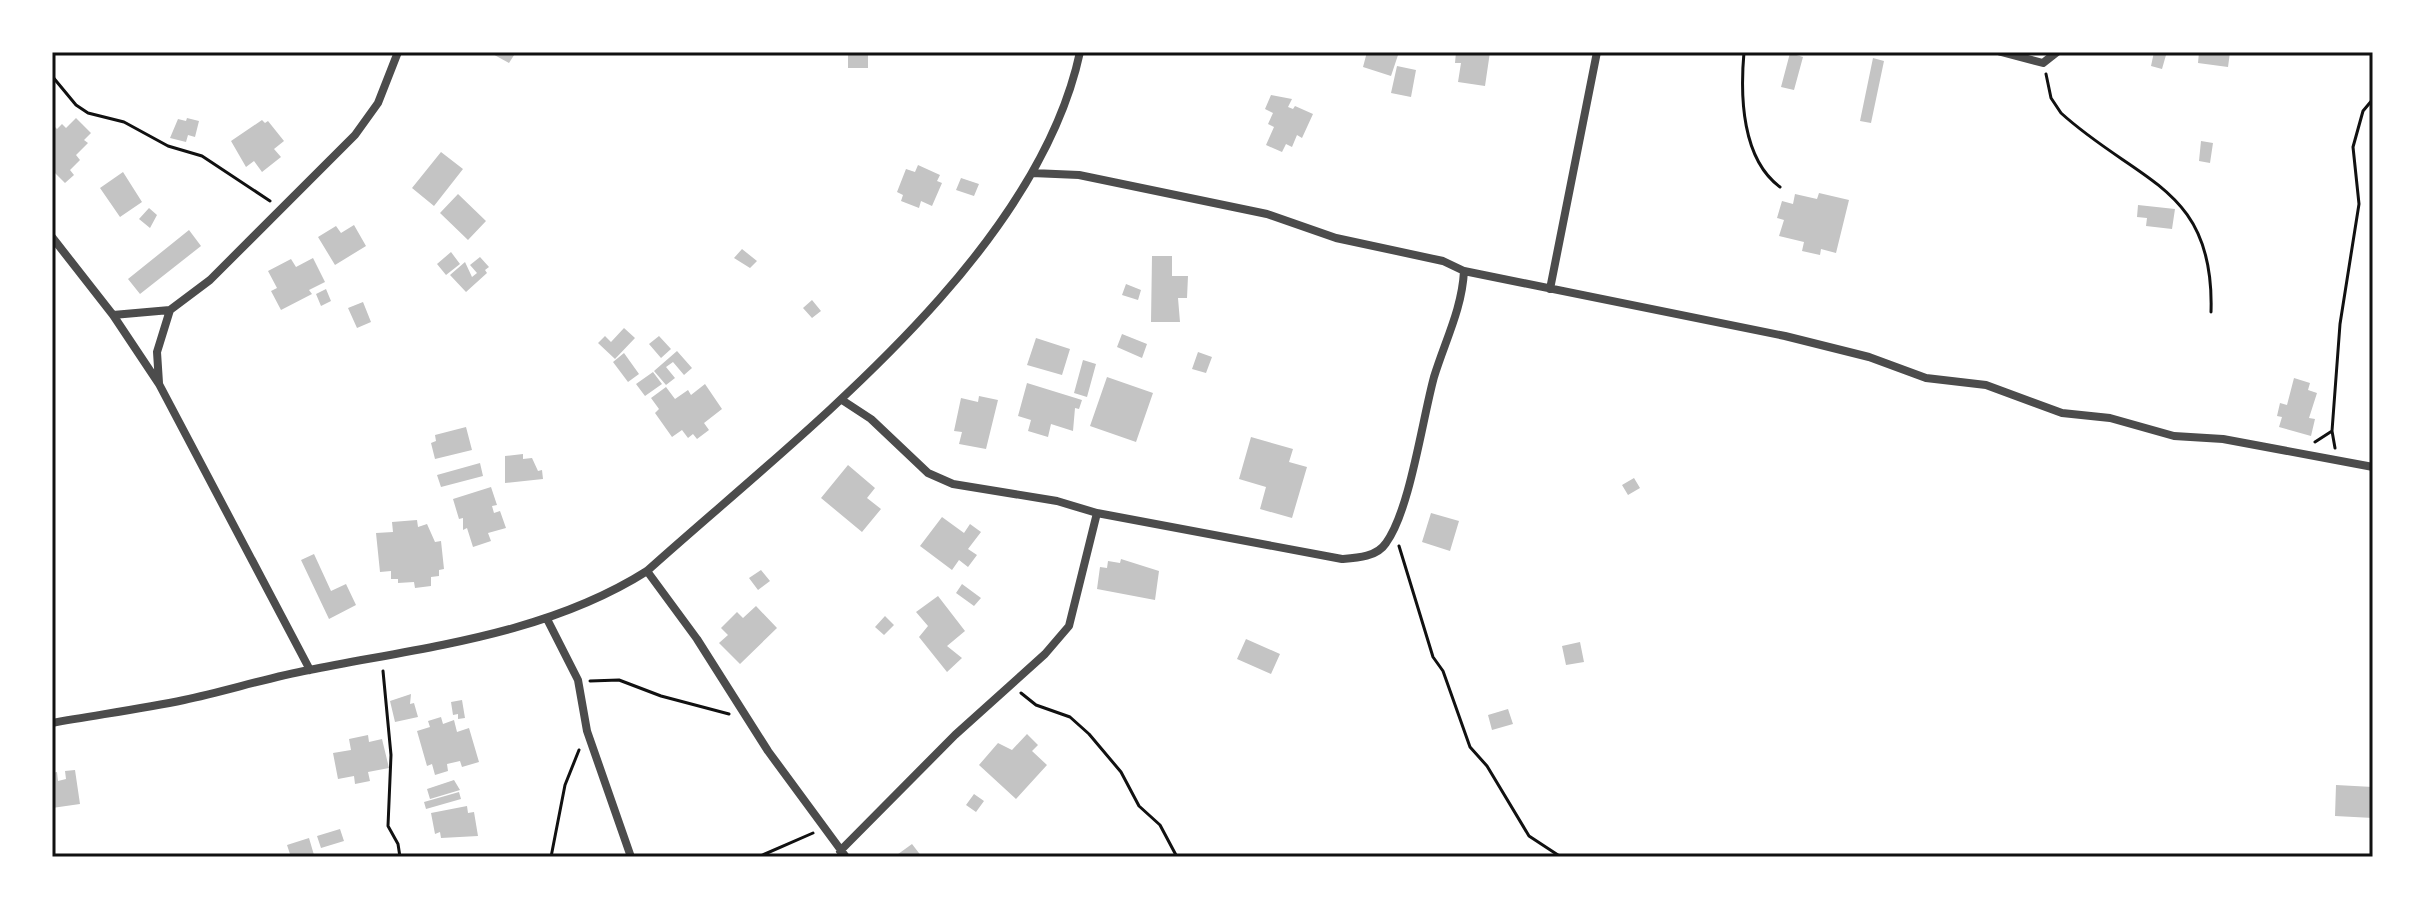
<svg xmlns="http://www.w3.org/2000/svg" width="2425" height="909" viewBox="0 0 2425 909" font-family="Lora,serif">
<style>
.building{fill:#c4c4c4}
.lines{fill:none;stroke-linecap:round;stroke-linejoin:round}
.path{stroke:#111;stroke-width:3}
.minor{stroke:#4c4c4c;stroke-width:8}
.neatline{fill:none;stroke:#111;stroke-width:3}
</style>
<rect width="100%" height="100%" fill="#fff"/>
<path class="building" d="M489,52H516L509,63Z
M848,52H868V68H848Z
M1367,52H1399L1391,76L1363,67Z
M1456,52H1490L1485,86L1458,82L1461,63H1455Z
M2154,52L2166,55L2162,69L2151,66Z
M2199,52H2230L2228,67L2198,63Z
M1790,53L1803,57L1794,90L1781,87Z
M1873,58L1884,61L1871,123L1860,121Z
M1397,66L1416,70L1411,97L1391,93Z
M1271,95L1292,99L1288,107L1293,109L1295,106L1313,114L1302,138L1297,135L1292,147L1286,144L1282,152L1266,145L1274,127L1268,124L1273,113L1265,109Z
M76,118L91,133L84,140L88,143L76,155L80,160L70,170L74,175L65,183L55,173L52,175V124L57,129L62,124L66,128Z
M187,118L199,121L195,137L188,135L186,142L170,138L178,119L186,121Z
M262,120L265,123L268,121L284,141L274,149L281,157L262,172L254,161L246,167L231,141Z
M2201,141L2213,143L2210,163L2199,161Z
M441,152L463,169L434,206L412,188Z
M918,165L940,175L937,181L942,183L932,206L921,201L919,208L901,201L903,195L897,192L906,169L915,172Z
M123,172L142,202L120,217L100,188Z
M961,178L979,184L974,196L956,190Z
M1819,193L1849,200L1836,253L1821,249L1820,255L1802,251L1804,242L1779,236L1784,220L1777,218L1782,201L1793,204L1795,194L1817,199Z
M458,194L486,221L468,240L440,213Z
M2138,205L2175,209L2172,229L2146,226L2147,218L2137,217Z
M149,208L157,215L150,228L139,219Z
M354,225L366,246L335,265L318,237L336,226L341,233Z
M189,230L201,246L140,294L128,279Z
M742,249L757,261L750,268L734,258Z
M451,252L460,264L446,275L437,264Z
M1152,256H1172V276H1188L1187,298H1178L1180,322H1151Z
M480,257L489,267L485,270L487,273L466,292L450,275L465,262L472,277L477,273L470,265Z
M313,258L325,282L309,290L312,294L281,310L271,291L277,288L268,271L291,259L296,267Z
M1126,284L1141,290L1138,300L1122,295Z
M326,289L331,301L321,306L316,294Z
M812,300L821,311L812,318L803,308Z
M363,302L371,322L357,328L348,308Z
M624,328L635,338L615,359L598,343L605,336L611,342Z
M1122,334L1147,344L1142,358L1117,347Z
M659,336L671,349L661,358L649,344Z
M1036,338L1070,349L1062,375L1027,365Z
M677,351L692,368L684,375L673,362L666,367L675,378L666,385L654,371Z
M1198,352L1212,357L1206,373L1192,369Z
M624,353L639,374L628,382L613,362Z
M1083,360L1096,364L1087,397L1074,393Z
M653,372L662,384L645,396L636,384Z
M1107,377L1153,393L1136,442L1090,426Z
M2294,378L2310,383L2308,390L2317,393L2309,418L2315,419L2311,436L2279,427L2282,417L2277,416L2280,403L2287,405Z
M1027,383L1082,400L1079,409L1075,408L1073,431L1051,424L1048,437L1028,431L1031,420L1018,416Z
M705,384L722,409L704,423L709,430L697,439L693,434L688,438L682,430L672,437L655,413L659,409L651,398L666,387L675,399L688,390L691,395Z
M979,396L998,400L986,449L959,444L962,432L954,431L961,398L978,402Z
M466,427L472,450L435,459L431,443L436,441L435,435Z
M1251,437L1293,449L1289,462L1307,467L1292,518L1260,509L1266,487L1239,479Z
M523,454V459L532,458L538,471L542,470L543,479L505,483V456Z
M480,463L483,476L441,487L437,475Z
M848,465L875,488L867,498L881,509L862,532L821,498Z
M1634,478L1640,488L1628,495L1622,485Z
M491,487L497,505L492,506L494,513L500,511L506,528L488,533L491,541L473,547L467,528L463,530V518L459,519L453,499Z
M1431,513L1459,521L1450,551L1422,542Z
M942,517L964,533L970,524L981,532L968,549L977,555L968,567L959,560L952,570L920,546Z
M417,520L418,527L427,524L435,542L441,541L444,569L439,570V576L431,577V586L415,588L414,582L398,583V579H391V571L380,572L376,533L393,532L392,522Z
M314,554L331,591L346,584L356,605L329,619L301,560Z
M1121,559L1159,571L1155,600L1097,589L1100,567L1107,568L1108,561L1120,563Z
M761,570L770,581L758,590L749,578Z
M962,584L981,598L974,606L956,593Z
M938,596L965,631L947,646L962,658L947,672L919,637L928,626L916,612Z
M756,606L777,628L740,664L719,643L728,635L721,628L737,612L743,618Z
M885,616L894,625L884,635L875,627Z
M1246,639L1280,654L1271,674L1237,659Z
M1580,642L1584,662L1566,665L1562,646Z
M411,694L410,704L414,703L418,717L395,722L390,701Z
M462,700L465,718L458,719V714L453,715L451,702Z
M1508,709L1513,724L1492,730L1488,715Z
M441,717L443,724L454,720L457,732L469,728L479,762L462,767L460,761L447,764L448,771L435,775L432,764L427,766L417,731L430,727L428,721Z
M1027,734L1038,745L1032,751L1047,765L1016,799L979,765L998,743L1012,750Z
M368,735L369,742L382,739L389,768L368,772L370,781L355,784L354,776L338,779L333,753L351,750L349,739Z
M75,770L80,804L52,808V773L57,772L58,781L66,779L65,771Z
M454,780L460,790L430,799L427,789Z
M2336,785L2373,787V818L2335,816Z
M459,792L461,799L426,809L424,802Z
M974,794L984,801L976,812L966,805Z
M467,806L468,813L474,812L478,836L441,838L440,832L435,834L431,813Z
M340,829L344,841L321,848L317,836Z
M309,838L314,855L291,857L287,845Z
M912,844L922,857H894Z"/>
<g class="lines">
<path class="path" d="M1744,52C1740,97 1742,159 1780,187
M2046,74L2051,98L2061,113C2138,183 2215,187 2211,312
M52,76L76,105L88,113L124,122L168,146L202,156L270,201
M2315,442L2332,431
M2335,448L2332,431L2340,324L2359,204L2353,147L2363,111L2373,99
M1399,546L1433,657L1443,671L1470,747L1487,766L1529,836L1561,857
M383,671L391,755L388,826L398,844L400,857
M590,681L619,680L661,696L729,714
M1021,693L1036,705L1070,717L1089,734L1121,772L1139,806L1160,825L1177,857
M551,857L565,785L579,750
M758,857L813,833"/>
<path class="minor" d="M2001,52L2043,63L2057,52
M1032,173L1079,175L1267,214L1336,238L1443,261L1464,271L1785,336L1869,357L1926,378L1986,385L2062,413L2110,418L2174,436L2223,439L2373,467
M52,237L113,315L159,384L310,670
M1550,289L1597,52
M113,315L170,310L210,280L355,135L378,103L398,52
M159,383L157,352L170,310
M842,400L871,419L928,473L953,484L1057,501L1097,513L1342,559C1357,558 1377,557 1386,543C1410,510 1422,421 1434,377C1445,341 1462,309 1464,271
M647,571L697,639L768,751L846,857
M547,619L578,680L587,731L631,857
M52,723C96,715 141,709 184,700C226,691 267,678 309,670C424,647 546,635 647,571C797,436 1036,258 1080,52
M840,851L955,735L1045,654L1069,626L1097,513"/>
</g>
<rect width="2425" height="909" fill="none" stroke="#ffffff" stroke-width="108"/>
<rect x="54" y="54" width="2317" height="801" class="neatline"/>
</svg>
